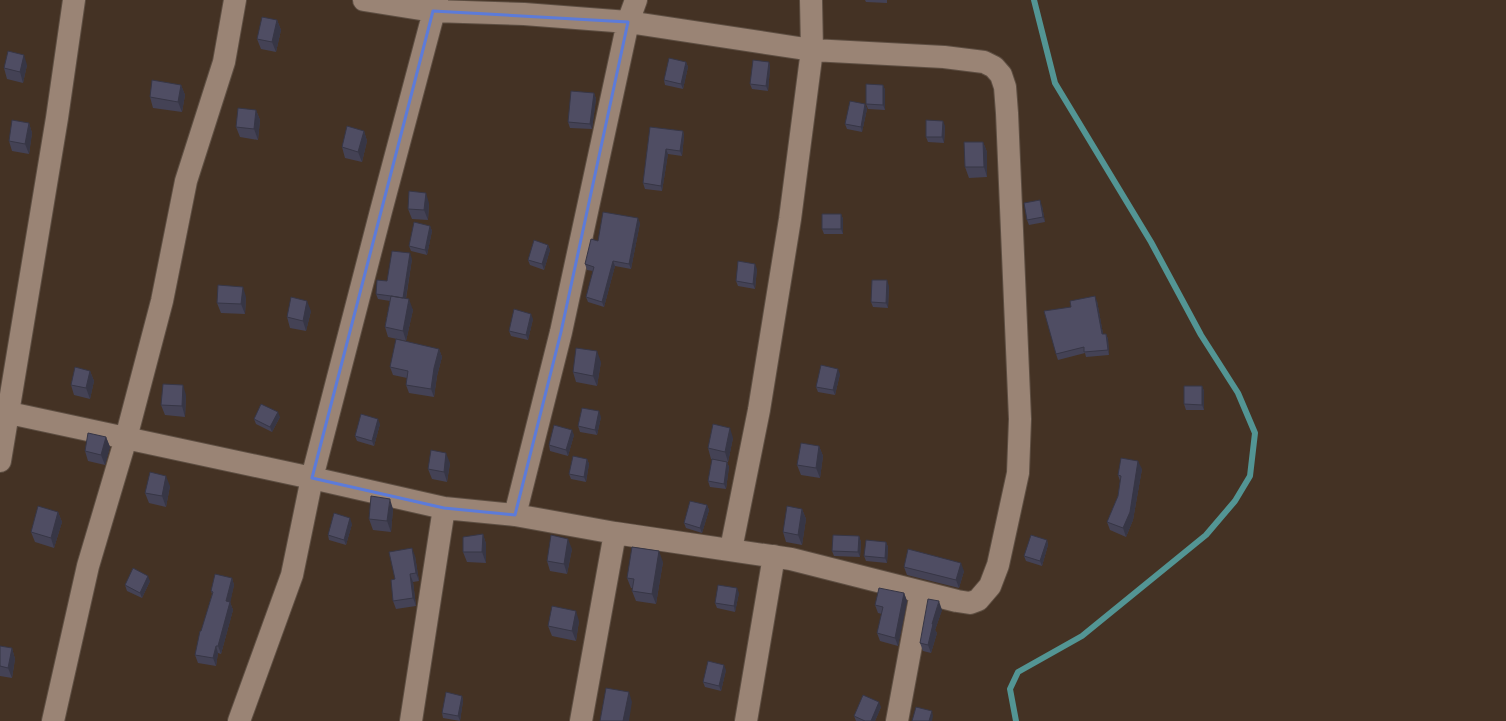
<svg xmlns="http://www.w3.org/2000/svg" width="1506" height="721" viewBox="0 0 1506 721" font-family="'Work Sans',sans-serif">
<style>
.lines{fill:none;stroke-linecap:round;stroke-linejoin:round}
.stream{stroke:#539594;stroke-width:6}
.minor-casing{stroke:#5d4e42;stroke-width:24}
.minor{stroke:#9a8475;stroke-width:22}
.wall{fill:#444255}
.shaded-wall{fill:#373645}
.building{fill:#4f4d63;stroke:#373645}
.marked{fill:none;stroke:#5c7bd9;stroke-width:3;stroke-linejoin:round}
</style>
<rect width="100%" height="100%" fill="#443224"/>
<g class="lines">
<path class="stream" d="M1016,721L1010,689L1018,672L1082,636L1206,535L1235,501L1250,476L1255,433L1238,393L1201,335L1151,242L1055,83L1034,0"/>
<g class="minor-casing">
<path id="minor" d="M0,411L312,478L444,508L515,515L615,533L791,559L957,601L970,603L978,600L990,586L998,565L1018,473L1020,419L1007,113L1005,87L1001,75L994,67L984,62L944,57L812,50L628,22L524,14L433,11L364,0
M0,461L57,118L74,0
M515,515L561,332L628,22L636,0
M731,549L759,410L790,219L812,50L811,0
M53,721L88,566L126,438L162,301L186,181L224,62L235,0
M239,721L292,575L312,478L381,211L437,0
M411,721L444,508
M581,721L615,533
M746,721L774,556
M897,721L921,592"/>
</g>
<use href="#minor" class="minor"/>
</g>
<path class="wall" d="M865,0H887V3L866,2Z
M277,20L281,30L276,52L261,49L257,39Z
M686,62L688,67L683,89L665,85L664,80Z
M769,62L770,68L768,91L752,89L750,84Z
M27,65L23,83L7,79L4,68Z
M181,85L185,95L182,112L153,108L150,97Z
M883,85L885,90V110L868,109L866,104Z
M594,93L596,99L592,129L570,128L568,122Z
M865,104L867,109L862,132L847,129L845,124Z
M256,110L260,120L258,140L240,137L236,127Z
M29,123L32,133L29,154L12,151L9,141Z
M945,126L944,143L928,142L926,137Z
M650,127L683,131L684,136L682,156L668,154L662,191L645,189L643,183Z
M364,131L367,141L362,162L345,158L342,147Z
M983,142L987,152V177L969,178L965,167Z
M429,203L428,220L412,219L408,209Z
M1042,206L1045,222L1029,225L1027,220Z
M841,214L843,219V234H824L822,229Z
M640,223L631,269L615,266L604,307L588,302L586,297L593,271L587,270L585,264L598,241Z
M430,226L432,231L427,255L411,251L409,246Z
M548,245L550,250L544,270L530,265L528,260Z
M412,259L406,299L413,310L406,341L388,337L385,327L390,301L378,299L376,294L387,281Z
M757,269L755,289L738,286L736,281Z
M889,286L888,308L873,307L871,302Z
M246,297L245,314L221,313L217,303Z
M1097,301L1103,334H1106L1108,339L1109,355L1086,357L1085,353L1058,360L1056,354L1071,307Z
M311,311L306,331L290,328L287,317Z
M533,319L528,340L511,336L509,331Z
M439,349L442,357L437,376L434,397L409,393L406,385L407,378L393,375L390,367Z
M601,362L597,386L576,382L573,372Z
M90,371L94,381L90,399L74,395L71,385Z
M840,374L835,395L818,392L816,387Z
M1202,386L1204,391V410H1186L1184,404Z
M186,395L185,417L165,415L161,405Z
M280,417L272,432L256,424L254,419Z
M601,417L597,435L580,432L578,426Z
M380,424L374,446L357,441L355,436Z
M574,435L568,456L550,451L549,445Z
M106,437L110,447L105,465L88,461L85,451Z
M733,438L728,462H727L729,467L726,489L710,487L708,481L726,462L711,459L708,448Z
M819,446L823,456L820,478L801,475L797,465Z
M587,459L589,464L586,482L571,479L569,474Z
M450,463L447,482L432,479L428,469Z
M1142,469L1133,520L1126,537L1110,530L1107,522L1118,496L1120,481L1118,475Z
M170,486L166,507L149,503L145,493Z
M707,505L709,510L702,533L686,528L684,523Z
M393,509L391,532L373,530L369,519Z
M802,509L806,519L802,545L786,542L783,532Z
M58,512L62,522L54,548L35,542L31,532Z
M352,524L346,545L329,540L328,535Z
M483,534L486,544V563L467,562L463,552Z
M859,536L861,542L860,557L834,556L832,551Z
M1047,540L1048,545L1042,566L1026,561L1024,556Z
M886,542L888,547L887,563L866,561L864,556Z
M572,549L567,574L550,571L547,561Z
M415,556L419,581L413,582L416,606L396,609L393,601L395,579Z
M663,562L656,604L636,601L632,591L633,588H631L627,578Z
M904,567L964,571L959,588L907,575Z
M232,578L234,585L230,602L233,610L221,654L218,653L216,666L198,663L195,655L212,594L211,591Z
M150,581L142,598L127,591L125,585Z
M739,593L735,612L717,608L715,603Z
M904,593L907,601L898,646L880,641L877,633L882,614L878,613L875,605Z
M942,610L935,630L937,633L931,653L923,651L920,643Z
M579,621L576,641L552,636L548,626Z
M0,646L12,648L15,659L12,678L0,676Z
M726,670L721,691L705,687L703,682Z
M462,696L463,701L460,721L443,718L442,713Z
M881,707L875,721H856L854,716Z"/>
<path class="shaded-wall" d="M277,20L281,30L276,52L272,42Z
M24,55L27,65L23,83L20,72Z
M686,62L688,67L683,89L681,84Z
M769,62L770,68L768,91L766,86Z
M181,85L185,95L182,112L178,102Z
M883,85L885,90V110L883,105Z
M594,93L596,99L592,129L590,124Z
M865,104L867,109L862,132L861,127Z
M256,110L260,120L258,140L254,129Z
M943,121L945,126L944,143L942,137Z
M29,123L32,133L29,154L25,144Z
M364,131L367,141L362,162L358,152Z
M683,131L684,136L682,156L680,151Z
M983,142L987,152V177L984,167Z
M666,149L668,154L662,191L661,186Z
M426,193L429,203L428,220L424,210Z
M1040,200L1042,206L1045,222L1043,217Z
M841,214L843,219V234L841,229Z
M638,218L640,223L631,269L629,264Z
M430,226L432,231L427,255L425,250Z
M548,245L550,250L544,270L542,264Z
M410,253L412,259L405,303L403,298Z
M613,261L615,266L604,307L602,302Z
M755,264L757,269L755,289L753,284Z
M887,280L889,286L888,308L886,303Z
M243,287L246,297L245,314L241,304Z
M1095,296L1097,301L1104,339L1102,334Z
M409,299L413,310L406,341L403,331Z
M307,301L311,311L306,331L303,321Z
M531,314L533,319L528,340L526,335Z
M1106,334L1108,339L1109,355L1108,350Z
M439,349L442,357L437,376L434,397L431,389L434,368Z
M597,351L601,362L597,386L593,376Z
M838,369L840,374L835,395L833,390Z
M90,371L94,381L90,399L86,388Z
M183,385L186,395L185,417L182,406Z
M1202,386L1204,391V410L1202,405Z
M599,411L601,417L597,435L595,430Z
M278,412L280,417L272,432L270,427Z
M378,419L380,424L374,446L372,441Z
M730,428L733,438L728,462L725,452Z
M572,430L574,435L568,456L566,450Z
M106,437L110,447L105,465L101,455Z
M819,446L823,456L820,478L816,468Z
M446,453L450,463L447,482L444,472Z
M587,459L589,464L586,482L584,477Z
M1138,461L1142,469L1133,520L1126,537L1123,528Z
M727,462L729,467L726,489L724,484Z
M166,476L170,486L166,507L162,496Z
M390,499L393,509L391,532L387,521Z
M707,505L709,510L702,533L700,528Z
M802,509L806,519L802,545L798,535Z
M58,512L62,522L54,548L51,538Z
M350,518L352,524L346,545L344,540Z
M483,534L486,544V563L482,552Z
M859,536L861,542L860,557L858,552Z
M568,539L572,549L567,574L564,564Z
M1047,540L1048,545L1042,566L1040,561Z
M886,542L888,547L887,563L885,558Z
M412,548L415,556L419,581L416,573Z
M659,551L663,562L656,604L652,594Z
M961,563L964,571L959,588L956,580Z
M410,574L413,582L416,606L413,598Z
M148,576L150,581L142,598L140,593Z
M232,578L234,585L230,604V602L233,610L221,654L218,646L226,601Z
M737,588L739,593L735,612L734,606Z
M904,593L907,601L898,646L895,638Z
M939,601L942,610L935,630L937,633L931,653L928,645L932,624Z
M576,611L579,621L576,641L572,631Z
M216,646L218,653L216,666L213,658Z
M12,648L15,659L12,678L8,668Z
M724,665L726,670L721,691L719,686Z
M629,692L632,702L629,721H623Z
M462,696L463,701L460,721L458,716Z
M879,702L881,707L875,721H871Z
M932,711L933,716L932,721H929Z"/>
<path class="building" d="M262,17L277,20L272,42L257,39Z
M8,51L24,55L20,72L4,68Z
M669,58L686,62L681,84L664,80Z
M753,60L769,62L766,86L750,84Z
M152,80L181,85L178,102L150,97Z
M866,84L883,85V105L866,104Z
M571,91L594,93L590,124L568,122Z
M850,101L865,104L861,127L845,124Z
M238,108L256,110L254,129L236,127Z
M12,120L29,123L25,144L9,141Z
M926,120L943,121L942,137H926Z
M347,126L364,131L358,152L342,147Z
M650,127L683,131L680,151L666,149L661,186L643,183Z
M964,142H983L984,167H965Z
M409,191L426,193L424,210L408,209Z
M1040,200L1043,217L1027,220L1024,203Z
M603,212L638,218L629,264L613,261L602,302L586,297L594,267L585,264L591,239L598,241Z
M822,214H841V229H822Z
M414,222L430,226L425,250L409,246Z
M534,240L548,245L542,264L528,260Z
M392,251L410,253L403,298L391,296L376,294L377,280L387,281Z
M738,261L755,264L753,284L736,281Z
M872,280H887L886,303L871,302Z
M218,285L243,287L241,304L217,303Z
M391,296L409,299L403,331L385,327Z
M1095,296L1102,334H1106L1108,350L1084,352V347L1056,354L1044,311L1071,307L1070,301Z
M291,297L307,301L303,321L287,317Z
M514,309L531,314L526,335L509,331Z
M396,339L439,349L434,368L431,389L406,385L408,371L390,367Z
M576,348L597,351L593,376L573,372Z
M821,365L838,369L833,390L816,387Z
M75,367L90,371L86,388L71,385Z
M163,384L183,385L182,406L161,405Z
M1184,386H1202V405L1184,404Z
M261,404L278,412L270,427L254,419Z
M582,408L599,411L595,430L578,426Z
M361,414L378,419L372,441L355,436Z
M713,424L730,428L725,452L708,448Z
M554,425L572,430L566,450L549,445Z
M88,433L106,437L101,455L85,451Z
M801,443L819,446L816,468L797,465Z
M431,450L446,453L444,472L428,469Z
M573,456L587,459L584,477L569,474Z
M1121,458L1138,461L1130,512L1123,528L1107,522L1118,496L1121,476L1118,475Z
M712,459L727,462L724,484L708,481Z
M150,472L166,476L162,496L145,493Z
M371,496L390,499L387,521L369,519Z
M690,501L707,505L700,528L684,523Z
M38,506L58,512L51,538L31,532Z
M787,506L802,509L798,535L783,532Z
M334,513L350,518L344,540L328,535Z
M483,534L482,552H463V537Z
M551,535L568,539L564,564L547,561Z
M833,535L859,536L858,552L832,551Z
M1031,535L1047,540L1040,561L1024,556Z
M866,540L886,542L885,558L864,556Z
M632,547L659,551L652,594L632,591L634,579L627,578Z
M412,548L416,573L410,574L413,598L393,601L391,580L395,579L389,552Z
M908,549L961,563L956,580L904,567Z
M133,568L148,576L140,593L125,585Z
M215,574L232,578L226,601L230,602L218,646H216L213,658L195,655L200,631H201L213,592L211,591Z
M718,585L737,588L734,606L715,603Z
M879,588L904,593L895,638L877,633L883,607L875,605Z
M928,599L939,601L932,624H933L928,645L920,643Z
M552,606L576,611L572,631L548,626Z
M0,646L12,648L8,668L0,666Z
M708,661L724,665L719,686L703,682Z
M606,688L629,692L623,721H600Z
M446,692L462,696L458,716L442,713Z
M863,695L879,702L871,721H865L854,716Z
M916,707L932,711L929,721H912Z"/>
<path class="marked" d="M433,11L628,22L561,332L515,515L444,508L312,478Z"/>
</svg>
